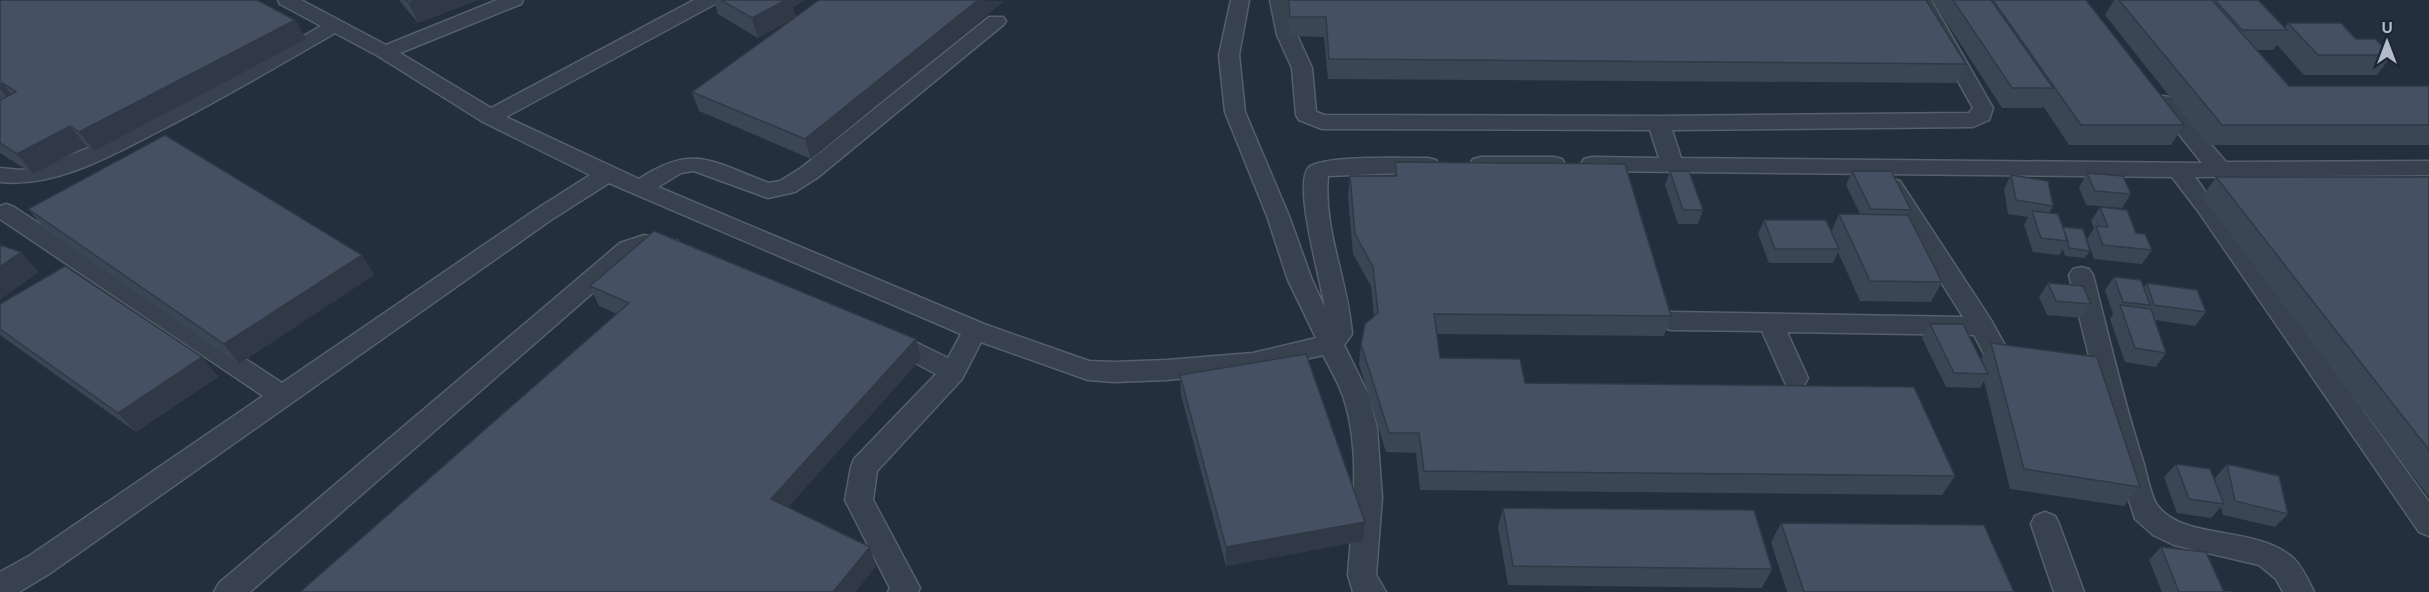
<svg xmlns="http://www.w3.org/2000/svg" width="2429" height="592" viewBox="0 0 2429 592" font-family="Figtree,sans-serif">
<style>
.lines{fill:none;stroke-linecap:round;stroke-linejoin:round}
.minor-casing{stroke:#565f6c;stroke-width:3}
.minor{fill:#38414e;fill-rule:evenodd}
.wall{fill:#3b4654}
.shaded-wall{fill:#303945}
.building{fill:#455162;stroke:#303945;stroke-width:1.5}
</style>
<rect width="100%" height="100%" fill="#242f3e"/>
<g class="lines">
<g class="minor-casing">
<path id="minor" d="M278,0H301L386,45L497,0H523L521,4L400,53L491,108L694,0H717L715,4L506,117L639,179C694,142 714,163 769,183L780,181L801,168L989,17H1003L1006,21L1003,25L817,178L795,192L768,198L694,171L681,173L658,187L984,324L1089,361L1114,362L1167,360L1253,353L1316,338L1288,280L1267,216L1225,112L1219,55L1231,0H1249L1239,55L1245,112L1289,216L1312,280L1325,308C1322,284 1292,183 1309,167C1323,155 1406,158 1428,158L1436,160L1439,165L1436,170L1428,172L1328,176C1323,230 1348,280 1352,334L1344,345L1369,396L1377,428L1382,498L1376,575L1386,592H1353L1348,575C1352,519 1362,451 1343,396C1338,382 1330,368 1323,355L1253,371L1167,380L1114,382L1088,380L981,342L962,379L877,471L873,500L920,588L918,592H888L890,588L845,500L851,467L854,459L936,374L882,345L879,339L882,333L891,330L948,358L961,334L609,183L551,220L49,574L19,592H0V572L29,556L263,396L0,219V206L6,204L14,207L282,383L535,210L590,175L483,122L378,56L335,33C278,66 222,99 163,129C114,154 57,188 0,182V168L21,170L38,167L94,146L208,90L321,26L280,4Z
M1270,0H1288L1297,35L1312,68L1316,112L1325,115L1659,116L1969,113L1973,108L1913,0H1931L1993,108L1989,120L1973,127L1672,130L1681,158L2202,163L2153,102L2156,97L2163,96L2170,97L2226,162L2429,161V175L2195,177L2429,502V536L2419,532L2198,211L2172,177L1592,171L1584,169L1581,164L1584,159L1592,157L1659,158L1650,130L1322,129L1299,120L1296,115L1292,68L1277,35Z
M1481,157H1554L1562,159L1565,164L1562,169L1554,171H1481L1473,169L1470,164L1473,159Z
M1892,179L1900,181L1991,320L2013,360L2009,367L2000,369L1991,367L1974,335L1787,332L1808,378L1804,385L1795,388L1786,385L1762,331L1671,330L1662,327L1659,321L1662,315L1671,312L1963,317L1881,186L1884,181Z
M644,235L678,241L682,247L678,253C664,257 651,249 636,255L250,592H214L219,583L620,243Z
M2081,267L2089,269L2093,275C2109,337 2123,400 2143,461C2147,474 2150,494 2157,505C2184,542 2259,524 2295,560C2303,568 2309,582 2314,592H2283L2276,579L2259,565L2174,545L2153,535L2135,519L2109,437L2069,275L2073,269Z
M2045,512L2055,516L2059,524L2084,592H2054L2031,524L2035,516Z"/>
</g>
<use href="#minor" class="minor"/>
</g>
<path class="wall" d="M0,0L306,39L94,151L86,146L33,174L0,153Z
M399,0H478L418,23Z
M714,0H805L793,7L796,17L758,38L718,14Z
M1288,0H1926L1966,64L1956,83L1328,79L1324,37L1289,36Z
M1932,0H2086L2184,125L2171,145H2069L2043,106L2042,108H2002Z
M2114,0H2258L2285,28L2288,23L2356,39L2392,55L2377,75H2304L2277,45L2273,50H2257L2289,86H2429V145H2208L2105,15Z
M1004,1L811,159L699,111L692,92Z
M1395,162L1671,316L1664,336L1436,334L1440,358L1525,383L1955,476L1942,495L1420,490L1416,453L1386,452L1359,364L1361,344L1374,317L1371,286L1353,254L1348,196L1350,176H1393Z
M1670,171L1703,210L1698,224H1678L1665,185Z
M1852,171L1911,210L1908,215L1942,282L1931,302L1860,301L1838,252L1833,263H1769L1758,234L1764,220L1831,232L1839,214H1860L1846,185Z
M2087,173L2131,194L2122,208L2086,205L2079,187Z
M2011,175L2053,206L2049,213L2063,227L2090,251L2085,258L2065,256L2063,249L2059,255L2033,252L2024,225L2028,217L2008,214L2004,189Z
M2216,177H2429V497L2202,197Z
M2100,207L2136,233L2152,250L2142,264L2094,259L2087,239L2094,228L2091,221Z
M28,209L362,255L374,275L239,364L45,229Z
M2114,277L2144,287L2147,283L2206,312L2195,326L2155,320L2166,353L2156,367L2125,362L2110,319L2113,314L2105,290Z
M2048,283L2091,304L2082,318L2047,315L2039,297Z
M590,286L921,359L788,507L876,566L855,592L617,314L599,306Z
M0,304L202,357L218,377L136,432L0,335Z
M1930,324L1981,359L1991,343L2140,487L2124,506L2010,489L1984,381L1980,388L1946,387L1922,338Z
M1180,375L1363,541L1226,566L1181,395Z
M2176,464L2217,488L2215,478L2227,464L2288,514L2275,527L2223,515L2221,507L2211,518L2177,513L2164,477Z
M1503,508L1772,569L1762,588L1508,585L1498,527Z
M1781,523L2014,592H1787L1771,542Z
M2161,547L2223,591L2237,592H2162L2149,560Z"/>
<path class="shaded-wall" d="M417,0H478L418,23L409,3Z
M782,0H805L793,7L796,17L758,38L752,18Z
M978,0L1004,1L811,159L805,139Z
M295,20L306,39L94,151L79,132Z
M3,83L18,103L13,105L0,89V84Z
M70,126L86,146L33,174L17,154Z
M21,252L39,272L0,300V267Z
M362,255L374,275L239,364L224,344Z
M916,339L921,359L778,518L771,499Z
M202,357L218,377L136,432L118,413Z
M1365,522L1363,541L1226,566V547Z
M870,547L876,566L855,592H833Z"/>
<path class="building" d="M0,0H257L295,20L79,132L70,126L17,154L0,143V100L16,92L3,83L0,84Z
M406,0H417L409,3Z
M721,0H786L752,18Z
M819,0H978L805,139L692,92Z
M1289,0H1926L1966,64L1329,59L1326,17H1290Z
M1953,0H1991L2053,88H2012Z
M1993,0H2086L2184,125H2081Z
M2119,0H2212L2289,86H2429V125H2222Z
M2215,0H2258L2287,30H2242Z
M2288,23H2341L2356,39H2375L2392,55H2318Z
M165,135L362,255L224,344L28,209Z
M1395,162L1625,164L1671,316L1434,314L1440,358L1520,359L1525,383L1914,387L1955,476L1424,471L1419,433H1389L1361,344L1365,324L1378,313L1373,267L1355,234L1350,176H1397Z
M1670,171H1689L1703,210H1683Z
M1852,171H1891L1911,210L1871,209Z
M2087,173L2123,176L2131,194L2095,191Z
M2011,175L2048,181L2053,206L2016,200Z
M2216,177H2429V450Z
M2100,207L2127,210L2136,233L2145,234L2152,250L2103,245L2096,226L2108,227Z
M2032,211L2058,214L2068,241L2041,238Z
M1839,214L1908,215L1942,282L1870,281Z
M1764,220H1826L1839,249H1775Z
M2063,227L2083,229L2090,251L2069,248Z
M654,231L916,339L771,499L870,547L833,592H300L629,303L590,286Z
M0,245L21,252L0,267Z
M65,266L202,357L118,413L0,329V304Z
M2114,277L2141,280L2150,305L2123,302Z
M2048,283L2083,286L2091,304L2056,301Z
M2147,283L2197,290L2206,312L2154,305Z
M2120,305L2151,309L2166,353L2135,348Z
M1930,324H1963L1988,374L1954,373Z
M1991,343L2097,357L2140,487L2024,469Z
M1306,354L1365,522L1226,547L1180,375Z
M2176,464L2210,469L2224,504L2189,499Z
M2227,464L2279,476L2288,514L2235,501Z
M1503,508L1754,510L1772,569L1513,566Z
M1781,523L1984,525L2014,592H1804Z
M2161,547L2206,552L2224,592H2179Z"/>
<g transform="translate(2387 42)" stroke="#1d2633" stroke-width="4.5" paint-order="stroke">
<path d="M0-4.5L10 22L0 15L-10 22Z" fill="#b4bcc9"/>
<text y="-9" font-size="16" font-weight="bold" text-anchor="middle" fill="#b4bcc9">U</text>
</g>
</svg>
